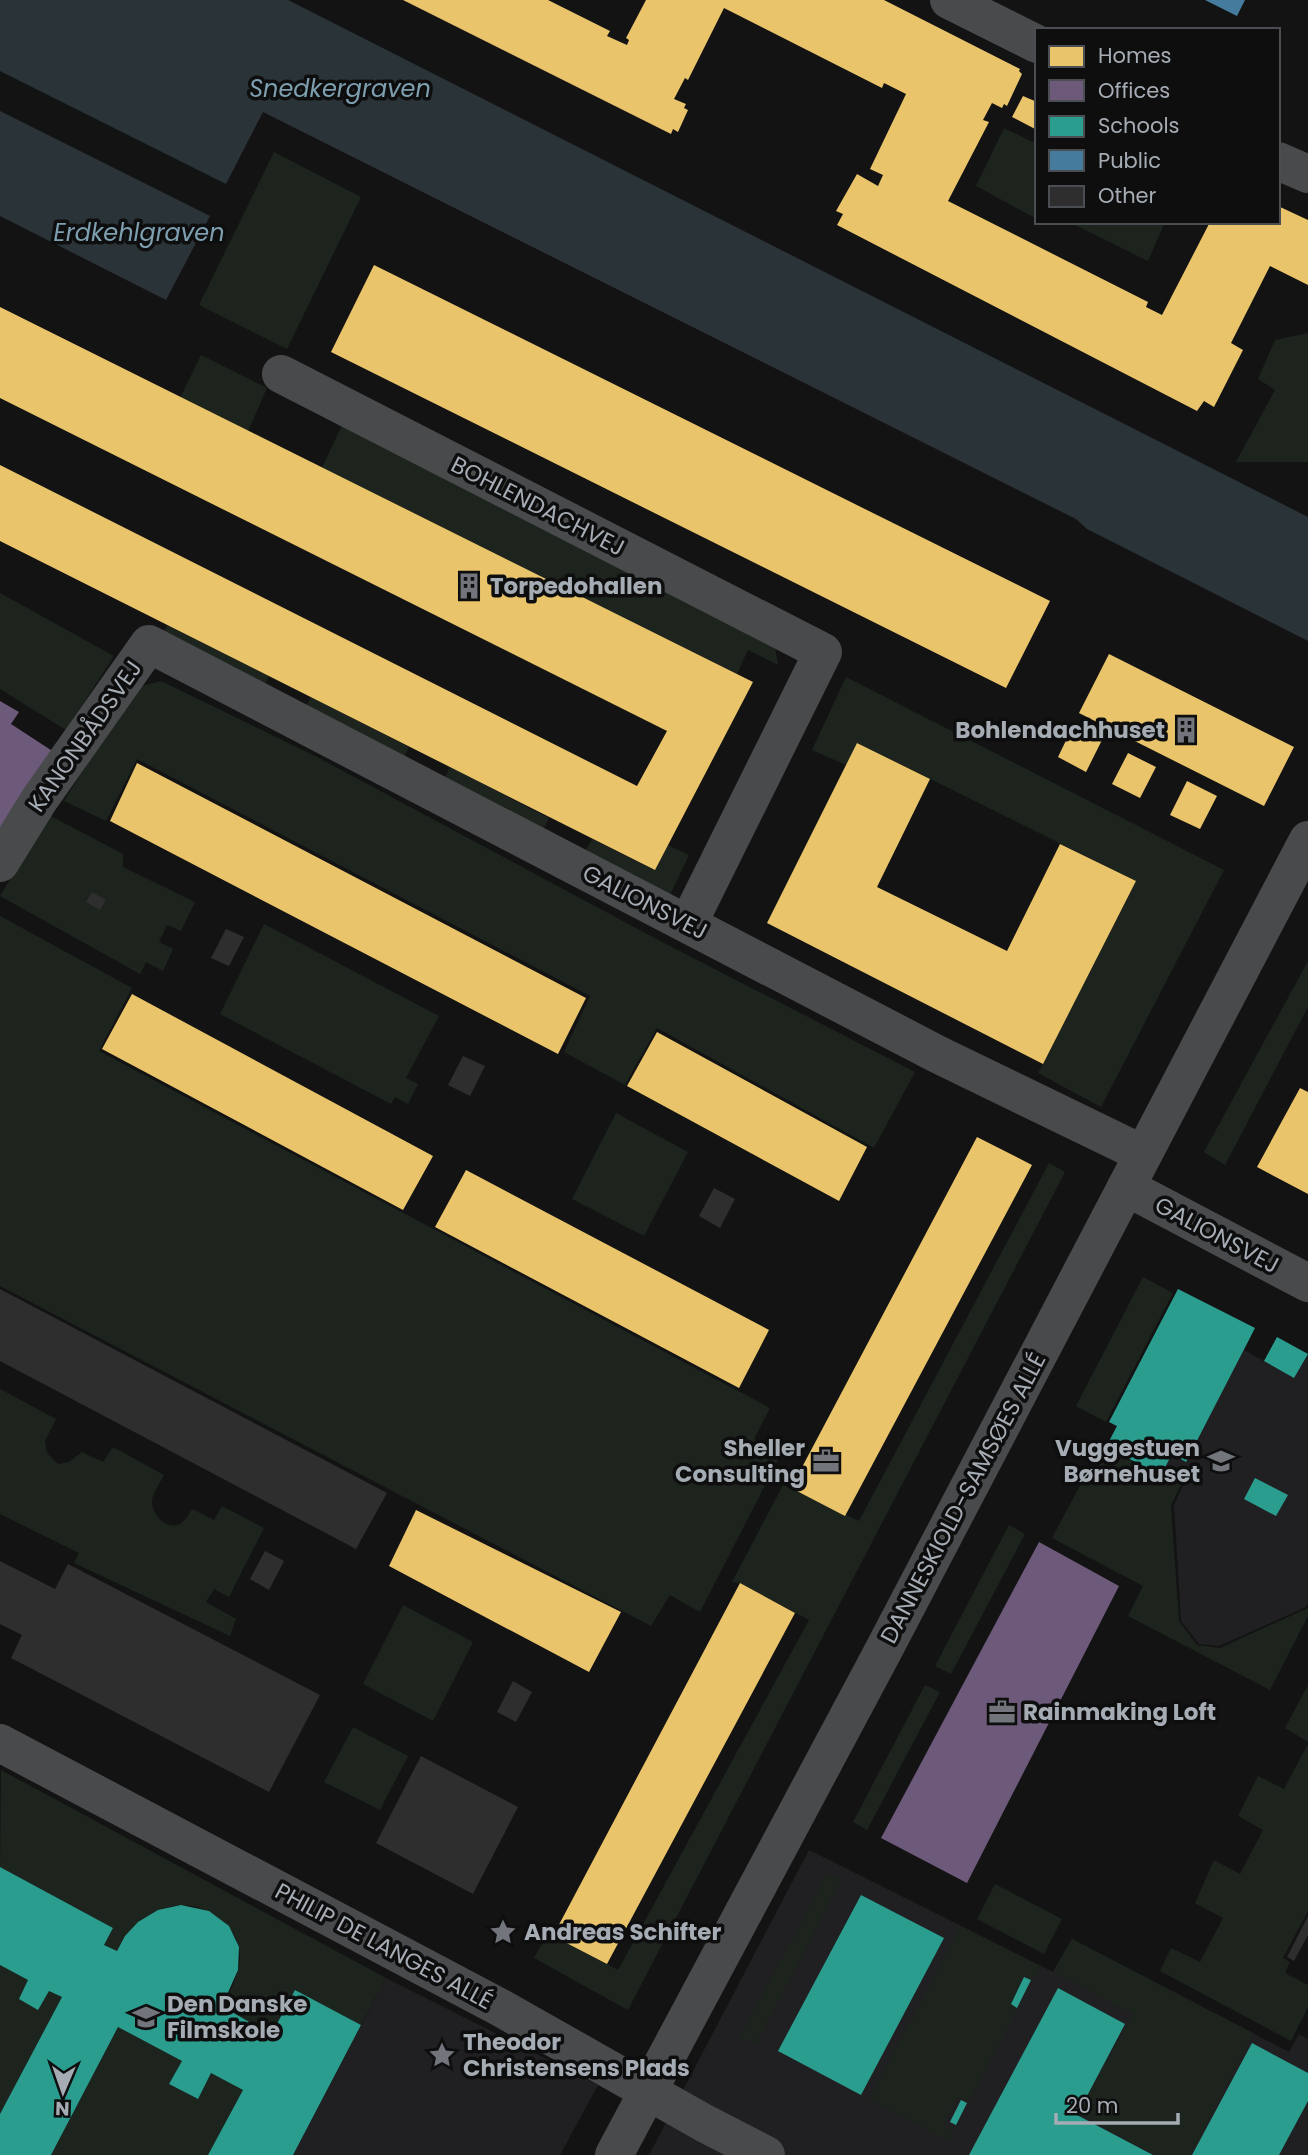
<svg xmlns="http://www.w3.org/2000/svg" width="1308" height="2155" viewBox="0 0 1308 2155" font-family="Poppins,sans-serif">
<style>
.built{fill:#202022}
.green{fill:#1d241e}
.water{fill:#2a3337}
.homes{fill:#e9c46a}
.offices{fill:#6d597a}
.schools{fill:#2a9d8f}
.public{fill:#457b9d}
.building{fill:#2e2e2f}
.lines{fill:none;stroke-linecap:round;stroke-linejoin:round}
.minor{stroke:#484a4c;stroke-width:38}
.tertiary{stroke:#484a4c;stroke-width:38}
.labels{text-anchor:middle;stroke-width:7;stroke-linejoin:round;paint-order:stroke}
.street-label{font-size:23px;fill:#a5acb4;stroke:#0e0e0f}
.poi-label{font-size:23px;font-weight:bold;fill:#a5acb4;stroke:#0e0e0f;text-anchor:start}
.water-label{font-size:24px;font-style:italic;fill:#7d9faf;stroke:#0e0e0f}
</style>
<rect width="100%" height="100%" fill="#131314"/>
<path class="built" d="M1178,1289L1255,1328L1244,1350L1294,1378L1308,1354V1603L1306,1607L1219,1646L1199,1644L1181,1621L1174,1505L1183,1485L1106,1447L1117,1427L1109,1422Z
M809,1850L1053,1972L1072,1939L1289,2052L1299,2034L1308,2039V2155H649Z
M386,1978L598,2085L560,2155H293Z"/>
<path class="green" d="M1004,128L1037,144V219L976,186Z
M274,152L361,197L287,349L199,305Z
M1069,222H1165L1148,261Z
M1308,333V462H1236L1275,390L1258,379L1275,340Z
M201,355L267,388L248,431L180,398Z
M342,425L775,647L778,665L748,650L737,674L322,468Z
M0,593L114,656L66,730L0,689Z
M167,625L269,676L260,695L158,645Z
M846,677L1224,870L1101,1107L1038,1073L1136,881L858,743L846,765L812,750Z
M161,681L317,757L664,943L915,1072L874,1148L657,1028L625,1085L564,1052L590,996L137,759L106,821L64,801L135,688Z
M311,697L409,747L399,766L301,717Z
M450,767L549,818L539,838L440,787Z
M49,815L123,854V867L195,902L181,931L167,925L159,942L173,949L163,971L146,962L140,974L0,896Z
M592,839L654,870L668,845L689,855L668,899L582,857Z
M0,916L132,988L99,1051L770,1408L754,1439L781,1454L700,1612L670,1595L651,1626L0,1286Z
M264,924L439,1016L406,1078L418,1084L408,1104L395,1097L391,1104L220,1014Z
M1308,961V1007L1225,1165L1204,1152Z
M616,1113L688,1152L644,1236L572,1199Z
M1049,1163L1065,1172L628,2010L534,1958L548,1933L618,1970L809,1620L740,1583L732,1582L783,1485L859,1521Z
M1143,1277L1173,1293L1106,1422L1076,1406Z
M0,1389L56,1419L45,1441L47,1453L58,1464L69,1462L82,1452L103,1462L113,1447L164,1475C160,1483 153,1492 152,1501C152,1513 163,1528 177,1525C184,1523 189,1514 192,1509L214,1520L222,1506L264,1528L229,1597L214,1589L206,1602L236,1619L230,1636L74,1563L79,1553L0,1514Z
M1101,1446L1181,1485L1171,1505L1179,1621L1197,1645L1220,1648L1308,1608V1616L1270,1690L1128,1616L1143,1586L1052,1538Z
M1009,1525L1025,1534L951,1674L935,1666Z
M403,1605L473,1642L433,1721L363,1684Z
M925,1685L940,1692L867,1830L853,1822Z
M1308,1685V1742L1285,1728Z
M353,1727L408,1756L380,1810L324,1782Z
M1308,1744V1911L1283,1958L1290,1962L1285,1973L1308,1985V2007L1291,2041L1160,1971L1171,1948L1200,1962L1223,1918L1195,1903L1214,1860L1240,1874L1263,1830L1238,1816L1258,1776L1284,1789Z
M1,1770L386,1978L361,2025L295,1991L271,2035L222,2006C231,1989 245,1965 238,1945C234,1931 226,1924 215,1916C179,1889 135,1917 117,1951L104,1945L113,1928L0,1867Z
M828,1873L841,1880L756,2044L740,2036Z
M995,1884L1062,1919L1044,1954L977,1919Z
M961,1926L1040,1966L1033,1980L1024,1976L1010,2004L1018,2009L968,2102L958,2097L943,2126L953,2131L948,2141L869,2099Z
M1072,1939L1253,2033L1191,2155H1155L1078,2114L1133,2014L1053,1972Z
M0,1965L28,1980L38,2009L49,1991L62,1997L0,2114Z
M118,2027L182,2061L169,2084L197,2099L211,2073L243,2090L208,2155H51Z"/>
<path class="water" d="M0,0H288L1308,517V641L1087,529L1076,519L263,112L226,184L0,71Z
M0,111L210,216L166,300L0,216Z"/>
<path class="homes" d="M403,0H548L610,31L607,36L627,45L629,40L626,38L646,0H884L1020,69L1019,71L1022,74L1007,106L1004,104L1002,108L992,103L983,120L989,122L948,201L1148,302L1146,307L1162,315L1210,222H1278V206L1308,220V285L1270,266L1231,343L1243,350L1214,407L1204,401L1197,411L837,225L843,214L836,211L857,174L878,186L883,175L870,169L906,94L884,83L882,88L724,8L688,80L685,78L674,99L686,104L684,108L688,110L678,132L673,129L671,134Z
M1023,96L1037,102V130L1012,117Z
M374,265L1050,601L1006,688L331,352Z
M0,307L753,682L655,870L0,541V465L637,786L667,731L0,398Z
M1109,654L1294,747L1264,806L1079,713Z
M1074,724L1103,738L1086,772L1058,757Z
M857,743L930,779L877,887L1007,951L1060,844L1136,881L1043,1064L767,923Z
M1128,753L1156,767L1140,798L1112,784Z
M137,763L586,998L558,1054L110,821Z
M1187,781L1217,796L1200,829L1170,815Z
M132,994L433,1156L403,1210L102,1049Z
M657,1032L867,1147L839,1201L627,1086Z
M1300,1088L1308,1092V1194L1257,1167Z
M977,1137L1032,1165L845,1516L791,1488Z
M466,1170L769,1330L739,1388L435,1227Z
M416,1510L621,1612L589,1672L389,1566Z
M740,1583L795,1613L607,1964L553,1936Z"/>
<path class="offices" d="M0,701L19,712L11,724L57,754L0,839Z
M1039,1542L1119,1586L967,1883L881,1838Z"/>
<path class="schools" d="M1178,1289L1255,1328L1186,1462L1172,1454L1161,1475L1106,1447L1117,1426L1109,1422Z
M1277,1337L1308,1354L1294,1378L1264,1361Z
M1255,1478L1288,1495L1276,1516L1244,1499Z
M0,1867L113,1928L104,1945L117,1951L125,1936L138,1922L158,1910L181,1905L209,1911L229,1926L239,1947L238,1970L222,2006L271,2035L295,1990L361,2025L293,2155H208L243,2090L211,2073L198,2099L169,2084L182,2061L118,2027L51,2155H0V2114L62,1997L49,1991L38,2010L19,1999L28,1980L0,1965Z
M861,1895L944,1938L861,2095L778,2051Z
M1024,1977L1031,1980L1017,2008L1011,2004Z
M1058,1988L1125,2024L1077,2115L1153,2155H969Z
M1252,2043L1308,2073V2101L1279,2155H1192Z
M961,2100L967,2103L956,2125L950,2122Z"/>
<path class="public" d="M1205,0H1245L1237,16Z"/>
<path class="building" d="M92,892L106,900L100,910L86,902Z
M226,929L244,937L229,966L211,958Z
M463,1056L485,1066L470,1096L448,1085Z
M714,1188L735,1199L720,1228L699,1216Z
M0,1289L387,1493L356,1549L0,1361Z
M265,1551L284,1561L269,1590L250,1579Z
M0,1561L55,1589L68,1564L320,1695L269,1792L11,1658L22,1635L0,1624Z
M513,1681L532,1692L516,1722L497,1712Z
M421,1756L518,1807L473,1894L376,1843Z
M1308,1916V1935L1294,1961L1287,1957Z"/>
<g class="lines">
<path class="minor" d="M949,0L1037,44
M1278,161L1308,174
M281,374L823,652L688,924
M0,863L39,800L149,644L937,1054L1143,1154
M1126,1187L1308,1283
M0,1743L501,2008L704,2123L766,2155"/>
<path class="tertiary" d="M614,2155L881,1655L1308,840"/>
</g>
<defs>
<g id="building-bare" transform="scale(2.1)"><path d="M-4-6H4V6H1V3H-1V6H-4ZM-2.5-4.3h1.7v1.8h-1.7ZM.8-4.3h1.7v1.8H.8ZM-2.5-1h1.7V.8h-1.7ZM.8-1h1.7V.8H.8Z" fill="#72767c" stroke="#0e0e0f" stroke-width="2.5" paint-order="stroke"/></g>
<g id="office-bare" transform="scale(2.1)"><path d="M-6-3h4V-5.5h4V-3h4V5H-6ZM-1-4.5V-3h2v-1.5ZM-6 0V1H6V0Z" fill="#72767c" stroke="#0e0e0f" stroke-width="2.5" paint-order="stroke"/></g>
<g id="school-bare" transform="scale(2.1)"><path d="M0-5L7-2L0 1L-7-2ZM-4 1L0 2.5L4 1V4Q0 6-4 4Z" fill="#72767c" stroke="#0e0e0f" stroke-width="2.5" paint-order="stroke"/></g>
<g id="sight-bare" transform="scale(2.1)"><path d="M0-6L1.8-2.2L6-1.7L2.9 1.2L3.7 5.4L0 3.3L-3.7 5.4L-2.9 1.2L-6-1.7L-1.8-2.2Z" fill="#72767c" stroke="#0e0e0f" stroke-width="2.5" paint-order="stroke"/></g>
<g id="university-bare" transform="scale(2.1)"><path d="M0-5L7-2L0 1L-7-2ZM-4 1L0 2.5L4 1V4Q0 6-4 4Z" fill="#72767c" stroke="#0e0e0f" stroke-width="2.5" paint-order="stroke"/></g>
</defs>
<g fill-rule="evenodd">
<use href="#building-bare" x="469" y="586"/>
<use href="#building-bare" x="1186" y="730"/>
<use href="#office-bare" x="826" y="1461"/>
<use href="#school-bare" x="1221" y="1461"/>
<use href="#office-bare" x="1002" y="1712"/>
<use href="#sight-bare" x="503" y="1932"/>
<use href="#university-bare" x="146" y="2017"/>
<use href="#sight-bare" x="442" y="2055"/>
</g>
<g class="labels">
<g class="street-label">
<text transform="translate(538 506) rotate(27)" y="8">BOHLENDACHVEJ</text>
<text transform="translate(85 736) rotate(-55)" y="8">KANONBÅDSVEJ</text>
<text transform="translate(645 902) rotate(27)" y="8">GALIONSVEJ</text>
<text transform="translate(1217 1235) rotate(28)" y="8">GALIONSVEJ</text>
<text transform="translate(963 1498) rotate(-62)" y="8">DANNESKIOLD-SAMSØES ALLÉ</text>
<text transform="translate(384 1946) rotate(28)" y="8">PHILIP DE LANGES ALLÉ</text>
</g>
<g class="poi-label">
<text x="490" y="594">Torpedohallen</text>
<text x="1165" y="738" text-anchor="end">Bohlendachhuset</text>
<text x="805" y="1456" text-anchor="end">Sheller<tspan x="805" dy="26">Consulting</tspan></text>
<text x="1200" y="1456" text-anchor="end">Vuggestuen<tspan x="1200" dy="26">Børnehuset</tspan></text>
<text x="1023" y="1720">Rainmaking Loft</text>
<text x="524" y="1940">Andreas Schifter</text>
<text x="167" y="2012">Den Danske<tspan x="167" dy="26">Filmskole</tspan></text>
<text x="463" y="2050">Theodor<tspan x="463" dy="26">Christensens Plads</tspan></text>
</g>
<g class="water-label">
<text x="340" y="97">Snedkergraven</text>
<text x="139" y="241">Erdkehlgraven</text>
</g>
</g>
<rect x="1035" y="28" width="245" height="196" fill="#0e0e0f" stroke="#4a4d51" stroke-width="2"/>
<rect x="1049" y="46" width="35" height="21" fill="#e9c46a" stroke="#4a4d51" stroke-width="2"/>
<text x="1098" y="63" font-size="21" fill="#a5acb4">Homes</text>
<rect x="1049" y="80" width="35" height="21" fill="#6d597a" stroke="#4a4d51" stroke-width="2"/>
<text x="1098" y="98" font-size="21" fill="#a5acb4">Offices</text>
<rect x="1049" y="116" width="35" height="21" fill="#2a9d8f" stroke="#4a4d51" stroke-width="2"/>
<text x="1098" y="133" font-size="21" fill="#a5acb4">Schools</text>
<rect x="1049" y="150" width="35" height="21" fill="#457b9d" stroke="#4a4d51" stroke-width="2"/>
<text x="1098" y="168" font-size="21" fill="#a5acb4">Public</text>
<rect x="1049" y="186" width="35" height="21" fill="#2e2e2f" stroke="#4a4d51" stroke-width="2"/>
<text x="1098" y="203" font-size="21" fill="#a5acb4">Other</text>
<g transform="translate(63 2092) rotate(182)" stroke="#0e0e0f" stroke-width="5" paint-order="stroke">
<path d="M0-5L12 26L0 18L-12 26Z" fill="#a5acb4"/>
<text y="-10" font-size="19" font-weight="bold" text-anchor="middle" fill="#a5acb4">N</text>
</g>
<path d="M1056 2113v10h122v-10" fill="none" stroke="#a5acb4" stroke-width="3.5"/>
<text x="1066" y="2113" font-size="21" fill="#a5acb4" stroke="#0e0e0f" stroke-width="5" paint-order="stroke">20 m</text>
</svg>
